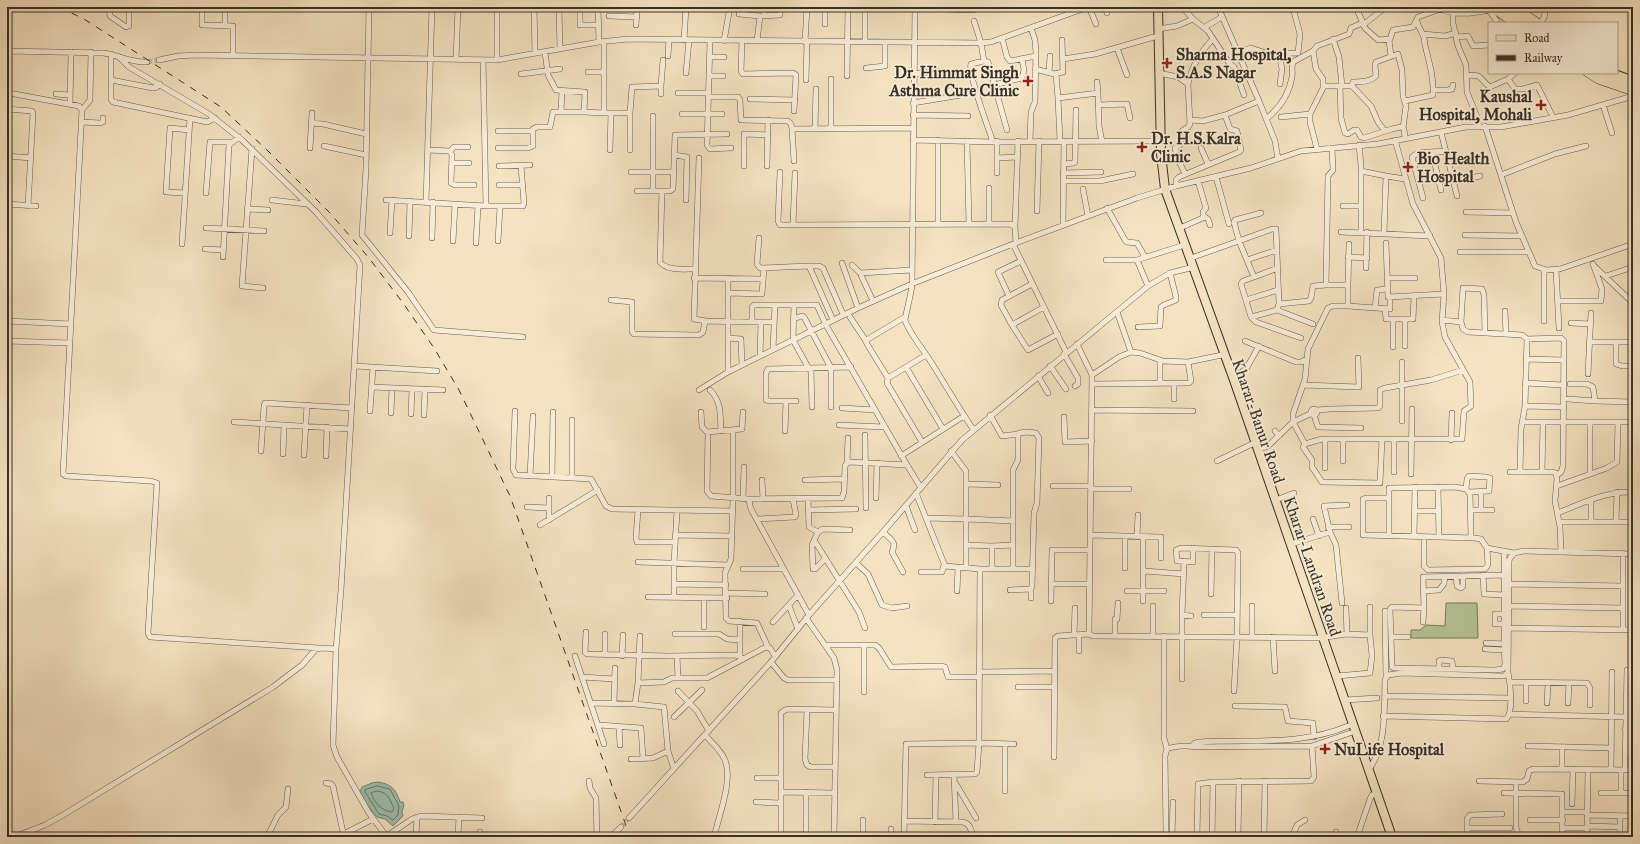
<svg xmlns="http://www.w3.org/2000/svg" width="1640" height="844" viewBox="0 0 1640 844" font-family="'IM FELL Great Primer',serif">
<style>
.green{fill:#b5c497;stroke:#767a5e}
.water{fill:#9cbeae;stroke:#748578}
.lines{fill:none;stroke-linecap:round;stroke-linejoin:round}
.shore{stroke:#6a776a;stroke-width:1}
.minor-tunnel{stroke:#cebea2;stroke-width:5;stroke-dasharray:5 2.5;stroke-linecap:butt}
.minor-casing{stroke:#675c4d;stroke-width:6}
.major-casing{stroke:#383026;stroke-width:8}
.highway-casing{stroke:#383026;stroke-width:10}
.minor{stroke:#f8ecd7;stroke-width:5}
.major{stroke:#f4e2c1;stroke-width:7}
.highway{stroke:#f4e2c1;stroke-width:8}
.rail{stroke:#383026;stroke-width:1;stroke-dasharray:7 7;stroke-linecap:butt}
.poi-dot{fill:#8f2418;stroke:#f8ecd7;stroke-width:1.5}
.labels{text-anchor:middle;stroke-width:3.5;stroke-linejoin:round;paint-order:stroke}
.poi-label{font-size:16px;font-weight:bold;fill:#383026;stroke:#f8ecd7;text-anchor:start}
.street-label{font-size:16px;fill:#383026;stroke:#f8ecd7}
</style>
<rect width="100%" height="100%" fill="#f4e2c1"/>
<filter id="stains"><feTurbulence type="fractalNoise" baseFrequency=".005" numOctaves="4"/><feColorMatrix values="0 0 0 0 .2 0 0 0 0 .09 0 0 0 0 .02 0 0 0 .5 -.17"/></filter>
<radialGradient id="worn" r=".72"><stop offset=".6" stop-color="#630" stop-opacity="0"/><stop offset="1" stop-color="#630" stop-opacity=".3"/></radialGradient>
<path class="green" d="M1446,603H1477L1478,638H1411V630H1420L1426,625L1445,626Z"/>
<path class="water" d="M378,782C391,784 396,789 400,802H403L404,805L402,812L403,816L393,826L385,819L377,817L367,805L360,792L362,787L372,783Z"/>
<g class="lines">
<path class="shore" d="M377,786L390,789L399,806L398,815L393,820L387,816L379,814L365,792V790Z
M378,791C389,793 389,799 394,808L392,812C381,810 375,804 371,793Z"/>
<path class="minor-tunnel" d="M147,62L159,60
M621,827L629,818"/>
<g class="minor-casing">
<path id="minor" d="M109,7L110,16L126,27L129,26V7
M202,7V25L233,26V56
M225,7V26
M369,7L366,169L362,235L408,292L434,330L523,337
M534,7L535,53
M559,7L560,49
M580,7V25H599
M598,7L599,42
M915,7L912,284C912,291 905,317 905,320C908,331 924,351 931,362C945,384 958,407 973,429
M1089,7L1096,24
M1105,7L1107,13
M1182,7L1193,19L1208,31L1229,63L1234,67L1244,95
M1218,7L1259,101L1275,141L1278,159
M1257,7L1261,9L1293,8L1302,9L1310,7
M1356,7L1365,28L1378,40L1390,39L1393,30L1413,27L1418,17L1441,9
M915,8L973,10
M1439,8C1454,17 1477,13 1493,9
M1489,10L1498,23
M1220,11L1230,7
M1453,13V23L1458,46L1466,65L1467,92L1477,117L1479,127
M739,14L760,16L757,41
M764,15V7
M609,16L637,17
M760,16L780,15L781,7
M974,21L981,43L984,61
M1540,23L1544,18L1546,7
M825,24V7
M636,25L637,7
M1363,25L1386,7
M1205,27L1222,17
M1158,29L1177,26L1193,19
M1423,34L1445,36L1456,33
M1456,37L1468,36L1473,46L1489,45
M1002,38L1007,57L1010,61L1036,56
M1333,39L1339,57L1342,86
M684,40L686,7
M1389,40L1391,56
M710,41L707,145L710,149L731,148
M724,41L730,7
M742,41L741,71L743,74L793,73L796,75L794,111
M805,42L807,7
M865,42V7
M1117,48L1127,75
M7,51L103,53C119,55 130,63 147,62
M8,51L9,93L79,106L82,110L63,474L66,476L151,481L157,483L148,633L150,637L319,648
M1238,52L1251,48L1269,54L1298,53L1300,34L1293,8
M111,54V99L113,102L207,122L215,118
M1279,54L1282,69L1280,84
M118,56L129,67L209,114L242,140L316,212L357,259L360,265L341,590L336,649L333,745L337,757L369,813L387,837
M668,56L669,40
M709,57H724
M1063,59L1095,54L1154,37
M159,60L178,56L196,55L497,60L599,42L628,39L981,43L991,42L1088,7
M456,60L458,7
M483,60L486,206
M497,60V7
M866,68L885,66V42
M1035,69L1054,74L1063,72L1062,40
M588,72H604
M686,73L689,40
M1049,73L1050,56
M1159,73L1178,77L1188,84C1192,65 1200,52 1213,39
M521,74L560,69
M914,74L940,71
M1056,74L1058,98
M709,76H723
M847,76L848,7
M1466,76C1484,73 1479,80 1490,87L1508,79L1515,73
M1508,79L1515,89H1523L1537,85L1553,117
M111,80L153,88L157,87L160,84
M806,80L807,42
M1097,82L1098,93
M994,85L1022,78L1024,70L1022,59
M1324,86H1352L1371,106L1378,122L1385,131
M1340,86L1341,118L1345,133L1348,134L1354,130H1357L1361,137L1364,138L1392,129L1401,127L1404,129L1405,138
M1352,86L1353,82C1361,81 1369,83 1376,76L1375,65L1376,62L1398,54L1402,70L1403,96L1406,106L1403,128
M1433,90H1448L1452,89L1453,85
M678,93H708
M56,94L69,95
M661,94V86
M708,97H738L740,100L741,120L788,121L791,124L792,129L913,128
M750,99L795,100
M1405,101L1433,95C1434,77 1429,62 1425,45C1424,42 1425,38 1423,35C1421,30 1418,27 1417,21
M913,103L961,95
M70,104L71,52
M1098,105L1127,104L1130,118
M1603,105L1612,133
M7,109L32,111L33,113L28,206
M82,110L90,100L91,52
M561,111L562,91
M584,112L604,113V42
M604,113H630V150
M630,113L632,87L661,86L663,60
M682,114H722
M1310,114V122L1317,149
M913,115L968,116
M1225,115L1259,101
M1281,117L1310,114L1323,88V79L1316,69L1313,51
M1266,119C1280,108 1289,95 1292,77C1293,72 1291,67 1293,62L1313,51L1317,46L1349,34L1351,28L1362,23
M82,122L100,123L103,122V118
M311,123L323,124L366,134
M1485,126L1516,222L1535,266L1546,270L1560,269L1633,244
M792,129L794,161
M815,129L816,89
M831,129V79
M498,131H532
M1441,132L1457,196
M913,140L993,142L1156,141
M967,141L969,224
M1030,141L1031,112L1035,102L1036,52L1035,40L1031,28
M1060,141L1058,98L1098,93L1099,126L1102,142
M993,142C989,130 967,71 971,64L984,61L988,62L1007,130
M7,144L8,92
M1359,145L1361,165V232
M324,146L366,155
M310,148L312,113
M498,148H528L533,146V129L537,127H550L553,112H584L585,92L556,90L548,75L545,52
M1201,148L1208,164
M1332,148L1333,170L1328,176L1326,285H1348L1349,244
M252,149L242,286L263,288
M428,150L450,151L452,155L451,183L455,185H474
M610,150L611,113
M450,151L454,147H468
M1432,152L1441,190
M674,155L687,157L686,200
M7,156L31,158
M699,158L694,319L706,321
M997,158L1017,157
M452,163H469
M1064,164L1074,163L1075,162L1076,110
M499,166L530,165
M744,166V134L768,135
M767,166L768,120
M1361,171L1386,176
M631,172H673
M780,172L778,221L780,225L1010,224L1015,227L1016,243
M997,173V141
M1063,173L1101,172
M1185,174L1177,157L1175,148L1180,145L1182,131L1188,127L1190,124L1188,84
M1501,175L1555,154L1586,146
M1216,177L1229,224
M1063,181H1100L1133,174
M1198,181L1206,208L1203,212V217
M1453,182L1480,176
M499,185H523
M1176,186V180L1179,177L1239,152L1241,150L1237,131L1230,129L1225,115L1203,121L1190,120
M1083,189L1088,216
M637,191H670L673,189L675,135L727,134
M653,191V116
M662,191L660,262C667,271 684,269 695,269
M185,193L166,192L170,128L189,130
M206,193L210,142H232
M1423,198L1412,157C1421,149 1435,153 1445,151
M272,200L306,204
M386,200L486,206H523L524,203L521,166
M426,202L432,7
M7,204L36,206
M1343,206H1361
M1107,208L1125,240L1127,242L1137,243L1145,257
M247,209L268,210
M1037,211L1039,141
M1466,212L1513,213
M938,223V140
M989,223V188
M793,225L795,173
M1063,225L1064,141
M1015,227L1018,141
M206,228L264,231
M1180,228L1205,217L1208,219L1210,225
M1341,232L1430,236
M390,233L392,200
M1384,233L1386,176L1405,179
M1465,235L1521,236
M409,236L410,201
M432,238L433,202
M759,238L757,264L760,268L809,266
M453,241L455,204
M498,241L500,207
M476,243L478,206
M1386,243L1388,297L1444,294
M182,244L190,118
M1013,244L1066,352
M205,249L223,250
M1460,252H1528
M223,257L229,145L239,137
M1348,257L1367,258
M1191,258L1272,229H1276L1279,304L1277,310L1251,317L1241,284L1243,281L1254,277L1239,241L1234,222L1235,220L1261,213
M1106,260H1137L1181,246
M1137,260L1148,286
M1247,260L1277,250
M842,263L858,308
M852,265L860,273L873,301
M1593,265L1633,303
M1366,268L1367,232
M1544,269V321
M1556,270L1559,328
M860,273L912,270
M1606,276L1633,267
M1254,277L1278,268
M694,278L763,279
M728,278V372
M1387,278H1415
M1032,284L1002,300L1001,305L1012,325L1044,307
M728,293L762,294L764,268
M1009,296L998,272L1021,261
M611,300L632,302V331L634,334L699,335L703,332L705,321L750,322L752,320V307L754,305H817L826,325L907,465
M1246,300L1278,290
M1558,301H1601L1602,289L1593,264
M1279,304L1309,301L1311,298L1313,286L1326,285
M794,305L793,340L809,369
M1348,306L1390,309V298
M1375,308L1377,290L1387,289
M1385,309L1386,319H1413L1414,297
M1277,310L1313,324
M1505,311L1506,333
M1117,312L1131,352
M850,317L866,341
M905,317L868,339L866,341L867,344L888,378L926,355
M1251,317L1256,322L1301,338
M793,319L802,316L804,317L831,368V407
M1393,319V347
M1405,319V346
M833,320L809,266H819L823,268L843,314
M1442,320L1461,322L1463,329L1468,332L1522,335L1527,339L1561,338L1564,341L1563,466L1561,472L1557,475
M7,321L71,324
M750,322H774
M1461,322L1463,288L1482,289L1484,295L1485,332
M1571,323L1590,324
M1012,325L1028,350L1058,334
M1138,327L1160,326L1161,307L1164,305L1176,300V297L1170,273
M728,338L741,339L742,365
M7,341L69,343
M1245,341L1296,362H1301L1307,359
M1589,342H1633
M1616,342V364L1622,366H1633
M1077,344L1092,375L1089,634L1093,636L1319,638L1347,634L1370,635L1372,656L1370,673L1337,676
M773,349L775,305
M1064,354L1078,378V384L1075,386
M760,356L761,322
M1526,359L1564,360
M1188,362L1222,355
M355,366L437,371
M1050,366L1066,389
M906,367L943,429
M811,369L812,407
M1588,374L1591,313
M1092,375L1119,357L1131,352L1140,353L1163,361L1188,362L1191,381L1189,383L1092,384
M1038,376L1048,393
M888,378L887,383L922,442
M1233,378L1246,369L1259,346
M1160,383V360
M1525,383L1563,385
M1174,384V399
M1570,384H1587L1593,387L1595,401L1633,402
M1303,385L1359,387L1358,358
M372,387L443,390
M699,390L728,372L858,308L914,283L1013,244L1137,198L1176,186L1251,168L1301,151L1378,144L1466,127H1501L1568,115L1633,96
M710,390C722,402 720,415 721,431
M1568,399L1595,401
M796,401H769L766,400V373L768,369L851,367
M1525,406L1564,407
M842,408L875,410
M1311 412a3 3 0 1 1 6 0a3 3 0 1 1-6 0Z
M1092,410L1193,411
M1317,410L1330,409L1378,408L1380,406V390L1385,388L1431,380L1463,370
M370,411L373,367
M515,411L513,469L516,475L591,479L606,506L612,509L732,511
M701,412L702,427L708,433L707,491L711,496L749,499L842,498L844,492L845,466L847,463L850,462L907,465L921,488
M391,413L392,388
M411,414L412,389
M424,415L425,389
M990,415L1002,436L1019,434
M1314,415L1318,427L1361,428
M1064,417L1065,442L1092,441
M1402,421V362
M234,422L350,429
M1522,422H1633
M839,425L884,427
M733,430V498L731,559L725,573L726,618L729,621L757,623L768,647
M785,431L786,401
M1275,431L1279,436
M707,432L742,429L743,412
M865,435L866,508
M1322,439H1382L1380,483L1322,482L1312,467V460L1303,447L1305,444Z
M1325,439V468
M1382,439H1462L1464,411L1471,406L1470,382L1445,337L1442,322L1444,294L1441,258L1413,204L1395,140
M1451,440L1452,413
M1305,444L1293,422V414L1305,379L1308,349L1328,308L1333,306H1348V285
M1258,450L1268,446L1293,422L1312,413
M261,451L264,406L265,403L352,408
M283,454L284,425
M304,455L307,405
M326,456L327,427
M901,456L964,416
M1217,461L1252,444
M1343,461V439
M847,463L848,438
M1394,472V439
M1510,472H1553L1556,473L1557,479L1555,501L1560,527L1561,552
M1520,472L1521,429L1525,406L1527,339
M1542,472L1543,422
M1411,474L1412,409
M1590,474V422
M530,476L533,416
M552,477L553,412
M572,477V420
M762,480L763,499
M805,480L844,479
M967,484L998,485
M1053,486H1091
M1557,486L1607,468L1617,462L1618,422
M1438,487L1439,537
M1091,489H1129
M1466,489L1467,479L1469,476L1487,477L1490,478L1489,491L1469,492
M1481,493V510
M743,498L744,467
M808,498L809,527L818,532
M876,498L877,463
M1389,498H1366L1363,499V535L1475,538L1481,539L1487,548L1514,553
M749,499L750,506L752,511L809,615
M1276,500L1294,493
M906,506L915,530
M527,507L549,508
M638,510L636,538L637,542H675
M808,510L856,509
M1470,510H1492
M1415,511H1438
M1558,513C1582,503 1607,491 1633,492
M926,518L966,519V471L951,451
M757,519L795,517L796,515L793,499
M1313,519L1319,536
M549,520V498
M1013,521V569
M1560,522H1633
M1591,522V500
M1616,522L1617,492
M540,525L598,490
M1328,527H1349
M883,532C891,540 897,541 892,552L903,572
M1330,532L1324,506L1347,505
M675,535L731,536
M1090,535L1161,537V558
M1389,536V488L1455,487L1466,489L1470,494L1471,537
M1414,536L1415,487
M1125,537V568
M1137,537L1138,515
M1424,537V566L1428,570L1485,569L1488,565L1487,548
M814,540L859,612L865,628
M1291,544L1330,532L1336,545L1342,603
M967,545L992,546V569
M992,546L1013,545
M1193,548V562L1177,561L1176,550L1181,548L1236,550L1238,553L1237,637L1234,691
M1504,551C1505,589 1503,627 1505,665L1503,669L1495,670L1394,668L1392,667L1390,609L1392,607L1424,608L1423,577L1504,575
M825,559L815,569H813L812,545L818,532L823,529L850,530
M638,562L728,565
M856,563L868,574L882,605L892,608L907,606
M966,568V519L1013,521V470L1018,460V436L1019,433L1027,432L1036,433L1039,438L1037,503L1034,513L1032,587L1030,589L1010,590
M743,569H783
M980,569H1032
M1144,571L1184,574
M921,572H942L944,565
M1483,575L1484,594L1504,595
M1456,576L1457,586L1461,588L1463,586V576
M674,584L726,585
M1051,584H1090
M1509,584L1623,586
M1031,588V598
M957,591L958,568
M1127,591H1164
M1423,591L1439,590L1444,584L1445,576
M727,593L765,594
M1211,594L1212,549
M648,597L727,598
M674,597V563L677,511
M1051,601L1052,550H1090
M1143,601V537
M789,606L798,629
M1153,606V636
M1252,606V637
M1508,606L1623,608
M1370,607V635
M1346,608L1347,634
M1385,611L1386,678
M1182,615L1191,616
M1204,615H1237
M806,618L834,658L837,670L834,837
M773,622L798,595
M1423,622L1424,608
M1504,624H1495V614H1504
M704,627V598
M1508,628L1633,630
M1623,630V553
M586,632L585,652L587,654L668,656L735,655L739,656L743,659
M675,634H719L727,639L740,640
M1074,635L1075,608
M1079,635V651
M1115,636V619H1117L1118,603
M1164,636V738L1167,749
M1273,637L1275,671
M1391,637H1408
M1486,643L1504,644
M827,645H875L879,648L891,667L942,666L945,667L948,677H980
M864,645V692
M1485,649L1504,650
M605,655V634
M575,656L604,744
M622,656L623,635
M677,656L678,678
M740,656V621
M771,662L784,678L788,680H837
M1439,669V661L1441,660L1452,661L1453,669
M980,672L1055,671
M582,677L614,679
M1182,679V615L1184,562
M1510,682L1587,683L1590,688V705
M638,683L664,682L672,678H707L766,647L770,648L775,656
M1526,683V701
M1018,687H1055
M678,691L697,711L709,731
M1385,696L1510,698
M1345,700L1377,698
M591,703L635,704L664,707L668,751
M614,703L615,668
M1547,703L1548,683
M1568,703L1569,683
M635,704L638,683L640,636
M1235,706L1285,707L1288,721L1313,723L1314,737
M807,710L805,759L807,765L811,767H834
M1509,714L1625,717
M1383,716L1506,719C1514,713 1510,682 1508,672
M674,717L702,690
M599,725L641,728L643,758
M619,726L620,745
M1625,729H1633
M705,735C712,743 721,750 725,760C733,781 719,815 714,837
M1192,746L1195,743L1200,742C1250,739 1301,746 1348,726
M1528,746L1611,748
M1625,752H1633
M1054,757L1055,638L1058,636L1089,634
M631,759L653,758L668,751L674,769
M1369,769C1387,745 1384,709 1385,680L1388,675L1402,673L1504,676L1508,672L1509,569V560L1514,553L1524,551L1633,554
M1562,770V747
M1611,770L1612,672
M1625,770L1627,670
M927,775L975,774L977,772L979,743L1014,744
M954,775L956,822
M757,778H781
M589,781L590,788L596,798L597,837
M1479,781L1523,782L1527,779L1529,771L1533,769L1633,770
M1516,782V827L1518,834L1525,837
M326,783L331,784L333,786L344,837
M956,784L976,818
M1005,791V744
M781,792L835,793
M1504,793L1562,794V837
M1601,793H1633
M1621,793V770
M756,802L781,803
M1572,804L1573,769
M1563,812H1587
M1587,815L1633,816
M629,818L771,662L809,615L883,532L962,440L1148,286L1170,273L1194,267
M863,820V837
M1530,820H1563
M904,821L963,822C970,824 972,830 972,837
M935,822L936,775
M1587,826L1620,827
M1467,828H1510
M1562,828H1587
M891,829V837
M1336,832L1337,837
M387,836L412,819L421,816L482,818
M1315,836V837
M14,837L45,825L63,815L273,687L302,665L316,649L322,648L336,649
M267,837L278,815L286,807L288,789
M338,837L373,819
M416,837L417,817
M458,837L459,817
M480,837V832
M611,837L621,827
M781,837V713L785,710L788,709L836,710
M806,837V792
M904,837L906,744L977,743L979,742L980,569L945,566L916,493
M1165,837L1166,831L1165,756L1167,749C1174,746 1188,745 1195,747L1312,746L1350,733
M1172,837L1173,802
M1197,837L1198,784L1213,782
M1212,837L1213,782L1311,781L1314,777L1312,746
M1238,837L1239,781
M1264,837L1265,781
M1292,837L1297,825L1305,820
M1357,837L1370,799L1372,795L1377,794
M1467,837V819L1470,815L1502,814
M1587,837L1588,770
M1620,837V816"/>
</g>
<g class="major-casing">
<path id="major" d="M1490,7L1513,23
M1516,7L1539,23
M1587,73L1598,80L1633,92"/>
</g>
<g class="highway-casing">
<path id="highway" d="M1158,7L1161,154L1165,189L1235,383L1392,837
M1497,7L1520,23
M1507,7L1528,23
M1597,73L1619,82L1633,86
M1612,73L1633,81"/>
</g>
<use href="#minor" class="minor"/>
<use href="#major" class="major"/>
<use href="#highway" class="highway"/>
<path class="rail" d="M59,7L84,19L221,107L268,151L330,213L369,258L403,303L434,348L459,390L510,496L630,837"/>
</g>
<g class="poi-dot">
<path d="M1165 57h4v4h4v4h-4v4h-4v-4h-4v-4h4z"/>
<path d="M1026 75h4v4h4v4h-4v4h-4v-4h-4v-4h4z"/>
<path d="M1539 99h4v4h4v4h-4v4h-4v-4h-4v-4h4z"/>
<path d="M1140 141h4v4h4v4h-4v4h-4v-4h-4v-4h4z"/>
<path d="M1406 161h4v4h4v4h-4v4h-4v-4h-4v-4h4z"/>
<path d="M1323 743h4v4h4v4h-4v4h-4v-4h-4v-4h4z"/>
</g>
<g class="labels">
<g class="poi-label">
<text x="1176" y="60">Sharma Hospital,<tspan x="1176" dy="18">S.A.S Nagar</tspan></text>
<text x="1019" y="78" text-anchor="end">Dr. Himmat Singh<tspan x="1019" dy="18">Asthma Cure Clinic</tspan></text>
<text x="1532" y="102" text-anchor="end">Kaushal<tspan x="1532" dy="18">Hospital, Mohali</tspan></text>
<text x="1151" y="144">Dr. H.S.Kalra<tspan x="1151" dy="18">Clinic</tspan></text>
<text x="1417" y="164">Bio Health<tspan x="1417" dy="18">Hospital</tspan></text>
<text x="1334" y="755">NuLife Hospital</text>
</g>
<g class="street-label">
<text transform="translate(1259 421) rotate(71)" y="6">Kharar-Banur Road</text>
<text transform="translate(1313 566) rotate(71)" y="6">Kharar-Landran Road</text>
</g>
</g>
<rect width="1640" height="844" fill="none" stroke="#f4e2c1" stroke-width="24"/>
<rect x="8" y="8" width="1624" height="828" fill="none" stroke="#383026" stroke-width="2"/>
<rect x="12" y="12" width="1616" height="820" fill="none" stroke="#383026"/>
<rect x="1488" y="22" width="130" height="52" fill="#f8ecd7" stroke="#aba190"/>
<rect x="1496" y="35" width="20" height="6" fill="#f4e2c1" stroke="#aba190"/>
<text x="1524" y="42" font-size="12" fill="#383026">Road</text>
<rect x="1496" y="55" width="20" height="6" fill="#383026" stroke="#aba190"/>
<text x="1524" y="62" font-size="12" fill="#383026">Railway</text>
<rect width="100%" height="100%" filter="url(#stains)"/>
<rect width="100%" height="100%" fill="url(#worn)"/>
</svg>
